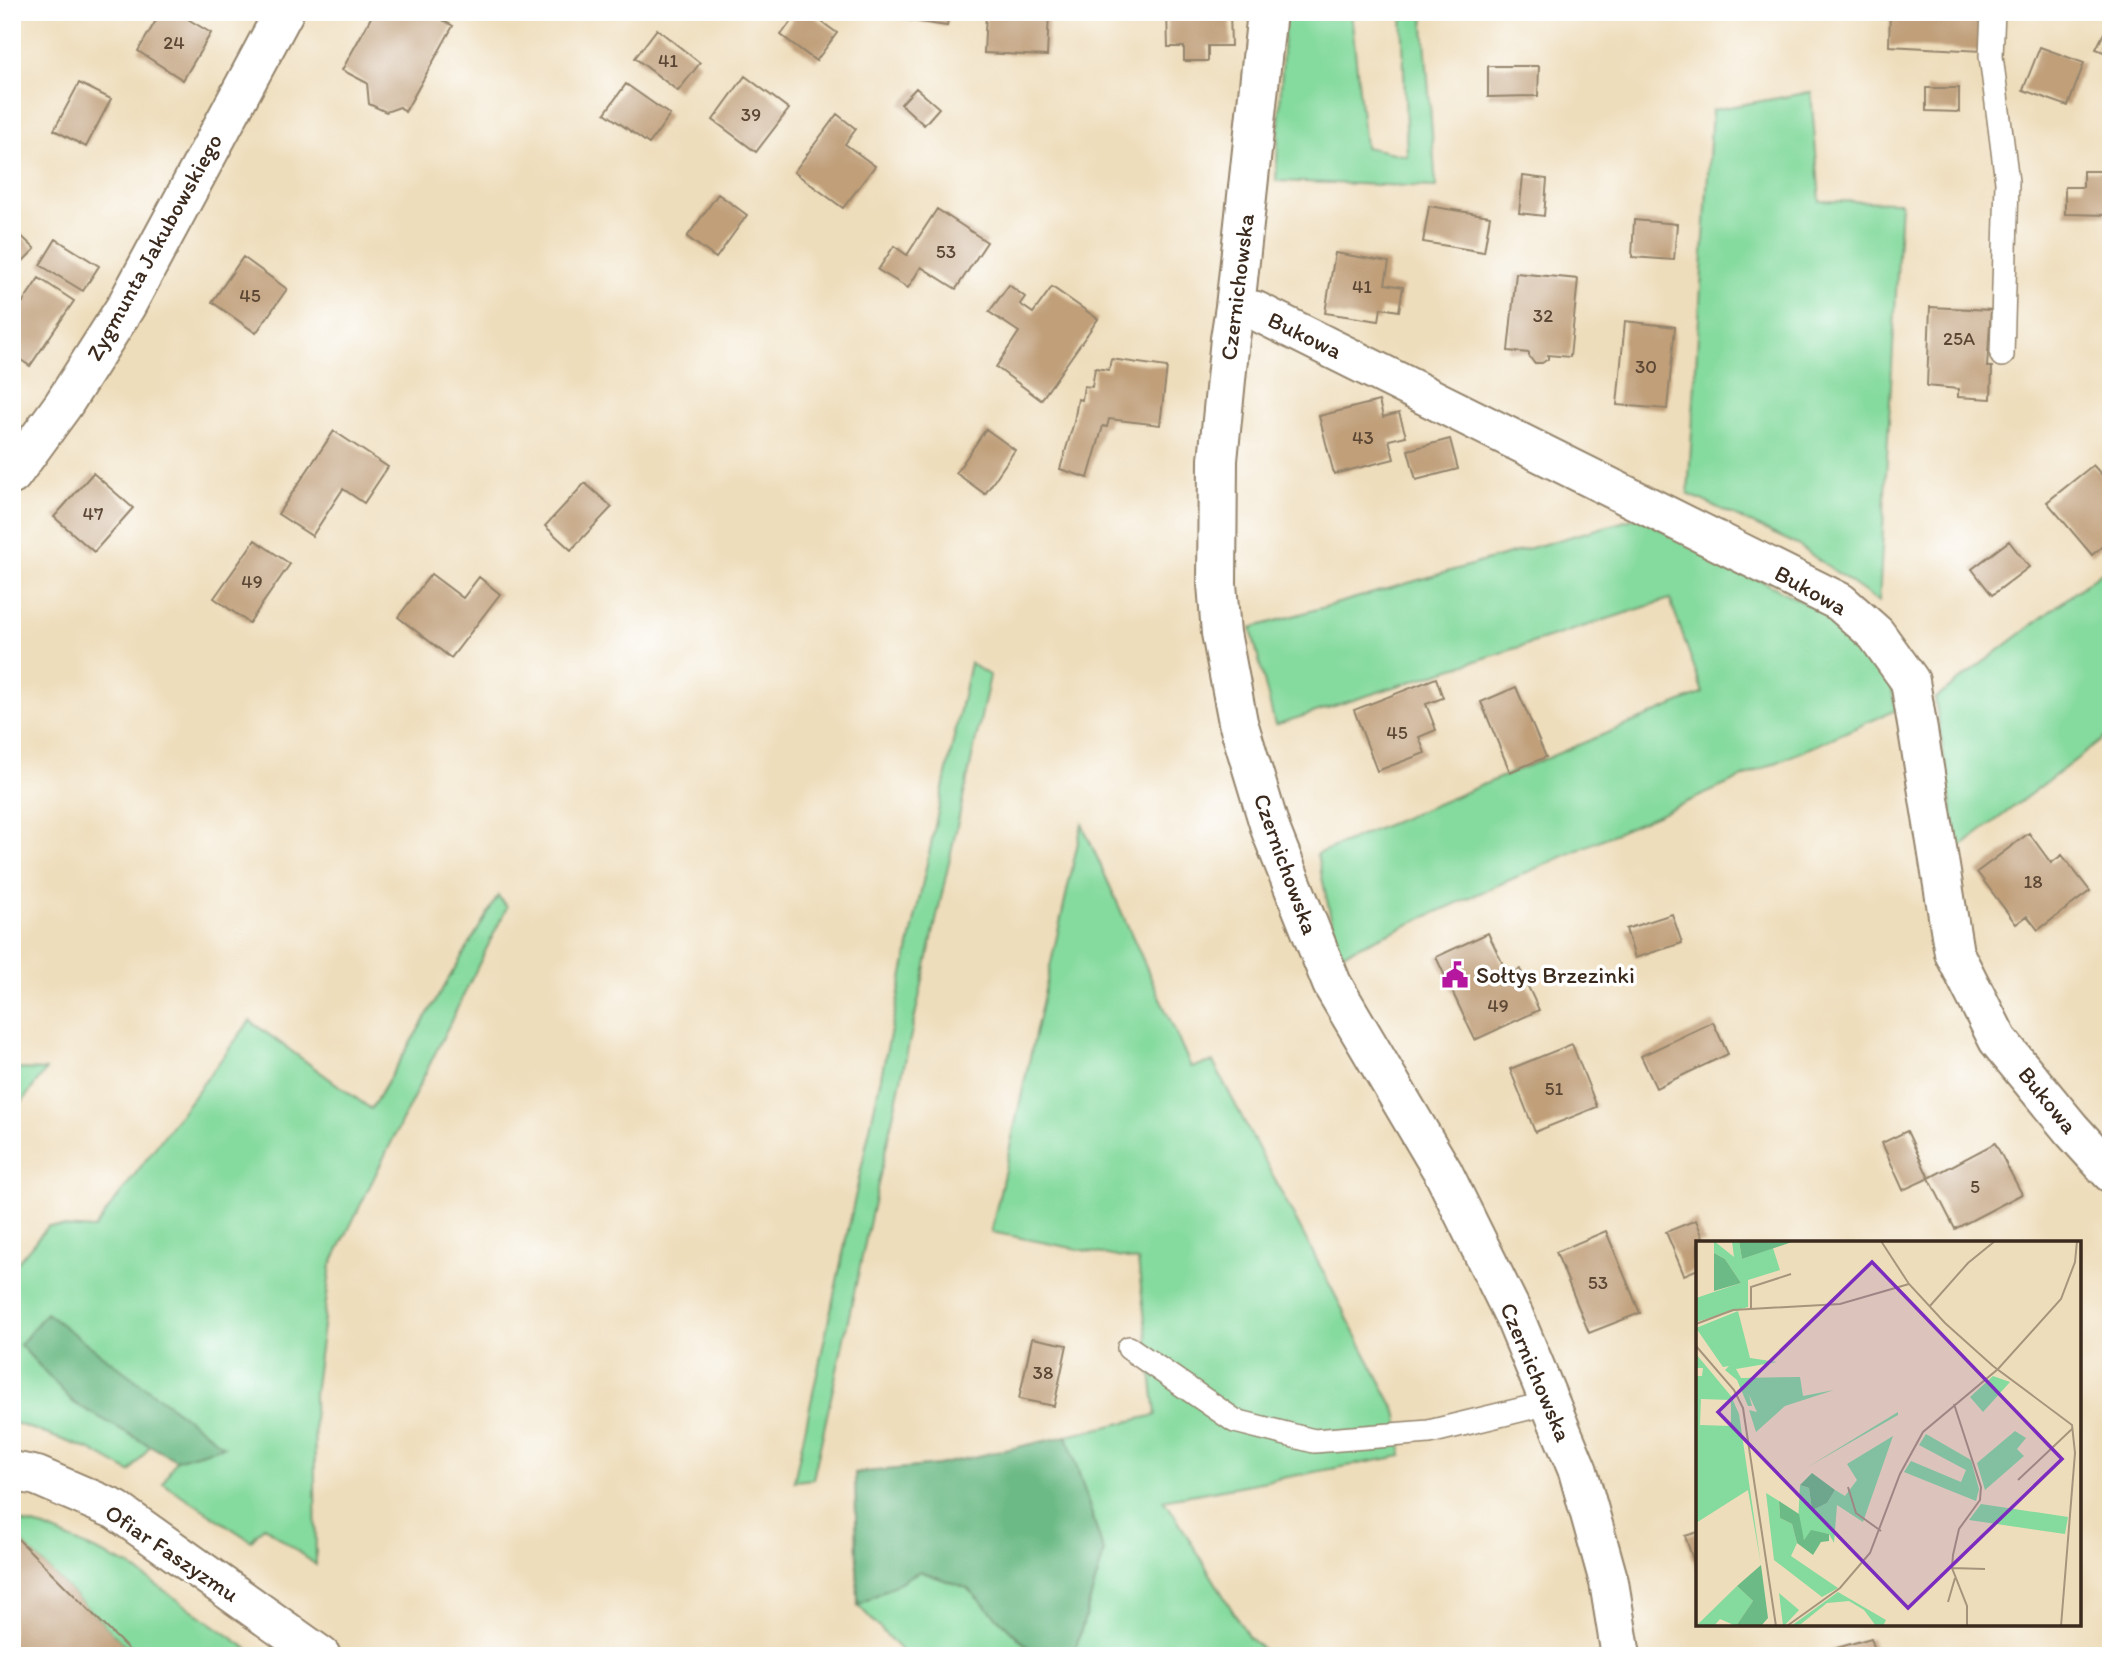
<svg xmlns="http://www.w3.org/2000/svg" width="2123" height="1668" viewBox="0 0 2123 1668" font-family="Itim,sans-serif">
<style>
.green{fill:#85da9e;stroke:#60825e;stroke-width:2}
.forest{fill:#6cba85;stroke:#547252;stroke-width:2}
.building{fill:#c09f79}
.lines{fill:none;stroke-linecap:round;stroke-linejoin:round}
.service-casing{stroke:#94846c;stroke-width:26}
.minor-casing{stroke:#94846c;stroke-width:42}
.tertiary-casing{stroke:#94846c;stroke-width:42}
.service{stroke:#fff;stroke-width:23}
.minor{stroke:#fff;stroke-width:38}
.tertiary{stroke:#fff;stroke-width:38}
.labels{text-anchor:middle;stroke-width:7;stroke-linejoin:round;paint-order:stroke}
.number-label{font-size:19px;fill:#5c4735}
.street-label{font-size:23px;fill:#3b2a1e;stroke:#fff}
.poi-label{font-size:23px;fill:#3b2a1e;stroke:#fff;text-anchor:start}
.inset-road{fill:none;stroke:#a6957c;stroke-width:2}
.view{fill:#7b2cbf;fill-opacity:0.15;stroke:#7b2cbf;stroke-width:3.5}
.inset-edge{fill:none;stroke:#3b2a1e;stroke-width:3.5}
</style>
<rect width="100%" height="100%" fill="#fff"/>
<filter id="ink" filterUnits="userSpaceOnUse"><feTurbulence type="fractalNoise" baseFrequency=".0143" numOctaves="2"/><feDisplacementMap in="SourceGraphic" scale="14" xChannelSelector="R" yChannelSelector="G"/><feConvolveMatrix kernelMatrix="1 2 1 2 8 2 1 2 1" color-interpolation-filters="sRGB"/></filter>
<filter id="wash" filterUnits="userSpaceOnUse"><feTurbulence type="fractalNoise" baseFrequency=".00686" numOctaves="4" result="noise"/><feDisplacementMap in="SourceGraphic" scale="28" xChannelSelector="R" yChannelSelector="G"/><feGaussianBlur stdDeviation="1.57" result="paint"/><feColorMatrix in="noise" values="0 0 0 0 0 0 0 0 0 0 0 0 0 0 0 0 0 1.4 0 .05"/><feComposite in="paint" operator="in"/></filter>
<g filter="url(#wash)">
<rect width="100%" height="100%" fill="#edb"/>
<path class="green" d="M1285,12H1351L1365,147L1407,156L1402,12H1423L1436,187L1276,181Z
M1811,92L1820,201L1901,202L1879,602L1796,544L1688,494L1712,110Z
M1639,517L1843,623L1888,670L1896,710L1339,955L1317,854L1703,693L1670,599L1275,725L1251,628Z
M2111,565V733L1958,849L1935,699Z
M970,663L990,676L813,1479L794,1481Z
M1082,824L1191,1067L1213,1062L1398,1415L1402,1456L1163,1500L1174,1514L1249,1638L1271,1656H1070L1076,1647L1104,1553L1067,1436L1156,1415L1138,1261L991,1232Z
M498,896L507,907L331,1265L314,1394L316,1565L264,1526L251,1541L163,1483L176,1460L223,1446L74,1403L150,1446L130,1472L91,1450L12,1422V1269L48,1226L94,1229L250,1021L371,1109Z
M14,1069L46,1070L12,1115V1071Z
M12,1520L45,1528L128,1565L258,1656H135L12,1533Z
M919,1571L967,1588L1037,1656H906L858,1605Z"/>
<path class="forest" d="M46,1313L224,1446L176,1460L74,1403L20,1345Z
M1067,1436L1104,1553L1076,1647L1070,1656H1037L967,1588L920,1571L858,1605L855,1473L938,1465Z"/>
<g id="blocks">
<path class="building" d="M161,12H176L211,33L183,80L138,51Z
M374,12H428L453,26L405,112L400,107L386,112L369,104L367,83L342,70Z
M798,12H808L837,33L816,61L781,35Z
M893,12H949L947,26L893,18Z
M986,12H1049L1047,56L984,53Z
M1167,12H1230L1231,46H1208V61H1184V47H1168Z
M1890,12H1983L1982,51L1889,46Z
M2111,19V55L2096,49Z
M657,29L700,63L678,91L635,58Z
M2040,47L2084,63L2068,106L2023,90Z
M1488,66H1539L1538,96L1488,97Z
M745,76L789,109L756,152L713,120Z
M79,83L111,99L86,147L54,130Z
M626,84L670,115L649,144L605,113Z
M916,88L939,108L924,125L901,104Z
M1926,88H1959V112L1926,111Z
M837,114L856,129L845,144L875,166L843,208L794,172Z
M2083,171H2111V215L2065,214V187H2083Z
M1523,176L1547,179L1544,216L1519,213Z
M718,194L747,215L716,258L687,237Z
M1429,206L1490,216L1484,252L1423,242Z
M937,209L987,242L956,289L921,267L908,288L878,270L894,246L907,255Z
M1634,220L1677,224L1674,260L1632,257Z
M12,227L35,249L12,272Z
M56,239L99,266L83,291L40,265Z
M1335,253L1389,262L1385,284L1403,287L1399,311L1381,308L1379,321L1325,313Z
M243,257L287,289L256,333L212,302Z
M1516,273L1578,279L1570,357L1548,355V359L1542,363H1534L1529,356V353L1508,351Z
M39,278L74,301L30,366L12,354V318Z
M1009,285L1025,297L1020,304L1033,313L1052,287L1098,319L1041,400L996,367L1019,332L989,312Z
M1930,307L1991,310L1987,367H1992L1991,399L1958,397V389L1927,386Z
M1625,321L1675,327L1667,409L1617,405Z
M1111,359L1167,367L1160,425L1109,419L1107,427L1103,426L1088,478L1060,469L1074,422L1078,399L1082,400L1084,386L1092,387L1095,368L1109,370Z
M1379,401L1383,417L1399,413L1406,436L1389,440L1394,459L1334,474L1319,416Z
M986,429L1015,450L985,494L956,473Z
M334,431L388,467L364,503L343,489L312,536L278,514Z
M1450,439L1458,469L1416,480L1408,450Z
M2093,465L2111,485V539L2092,555L2047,502Z
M93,473L133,508L94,552L54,517Z
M585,483L612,507L571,550L545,526Z
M255,540L290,564L249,623L214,598Z
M2009,541L2029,567L1992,595L1972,569Z
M431,574L463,598L479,577L500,594L451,658L398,617Z
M1436,678L1443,698L1426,704L1436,730L1419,737L1425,753L1377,771L1354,710Z
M1516,687L1546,757L1510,772L1481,702Z
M2029,833L2051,863L2062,855L2090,891L2038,930L2027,916L2016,924L1977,872Z
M1672,914L1682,943L1635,958L1626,929Z
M1488,933L1508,975L1520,969L1539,1010L1475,1040L1436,957Z
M1713,1022L1728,1054L1656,1088L1641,1056Z
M1572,1044L1597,1107L1535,1132L1510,1069Z
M1907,1131L1929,1178L1995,1143L2022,1194L1955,1229L1929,1178L1903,1190L1882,1143Z
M1696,1220L1705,1243H1698V1269L1684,1275L1666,1232Z
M1606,1231L1640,1313L1589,1333L1556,1252Z
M1032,1338L1067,1345L1054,1406L1019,1399Z
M1698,1532V1571H1697L1685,1536Z
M12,1533L135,1656H12Z
M1871,1638L1877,1656H1813V1655Z"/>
</g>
</g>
<g filter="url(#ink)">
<use href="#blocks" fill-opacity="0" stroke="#94846c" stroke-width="2"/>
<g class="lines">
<g class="service-casing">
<path id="service" d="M1993,12L1991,56L2007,182L2002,355
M1129,1348L1235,1421L1314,1441L1429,1432L1549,1403"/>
</g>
<g class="minor-casing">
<path id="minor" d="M1267,12L1235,307L1230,339L1218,460L1217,584L1221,633L1238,722L1271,831L1332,984L1443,1172L1514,1316L1578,1471L1609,1582L1621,1656
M1235,307L1256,311L1840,602L1876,634L1910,681L1954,953L1998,1040L2071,1129L2111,1173
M12,475L63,405L126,306L284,12"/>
</g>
<g class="tertiary-casing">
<path id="tertiary" d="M12,1471L37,1476L116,1510L321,1656"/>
</g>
<use href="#service" class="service"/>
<use href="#minor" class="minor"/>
<use href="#tertiary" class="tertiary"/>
</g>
</g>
<defs>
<g id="civic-bare" transform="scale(2.1)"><path d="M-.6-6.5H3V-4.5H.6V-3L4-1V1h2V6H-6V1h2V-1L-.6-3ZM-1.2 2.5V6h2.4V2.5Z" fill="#b5179e" stroke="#fff" stroke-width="2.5" paint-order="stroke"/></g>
</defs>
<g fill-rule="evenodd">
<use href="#civic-bare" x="1455" y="975"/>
</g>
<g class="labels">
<g class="number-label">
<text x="174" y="49">24</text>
<text x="668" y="67">41</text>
<text x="751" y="121">39</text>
<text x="946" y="258">53</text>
<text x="1362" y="293">41</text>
<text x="250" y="302">45</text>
<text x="1543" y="322">32</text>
<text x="1959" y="345">25A</text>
<text x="1646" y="373">30</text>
<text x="1363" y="444">43</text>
<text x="93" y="520">47</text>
<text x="252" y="588">49</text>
<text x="1397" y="739">45</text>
<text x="2033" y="888">18</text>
<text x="1498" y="1012">49</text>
<text x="1554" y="1095">51</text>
<text x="1975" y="1193">5</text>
<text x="1598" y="1289">53</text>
<text x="1043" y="1379">38</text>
</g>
<g class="street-label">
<text transform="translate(154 247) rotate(-61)" y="8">Zygmunta Jakubowskiego</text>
<text transform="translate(1237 287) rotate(-83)" y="8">Czernichowska</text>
<text transform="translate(1305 335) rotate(26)" y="8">Bukowa</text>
<text transform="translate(1811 590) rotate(29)" y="8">Bukowa</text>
<text transform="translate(1286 864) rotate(70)" y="8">Czernichowska</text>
<text transform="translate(2048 1100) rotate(51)" y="8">Bukowa</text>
<text transform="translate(1536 1372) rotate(67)" y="8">Czernichowska</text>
<text transform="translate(172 1553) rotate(34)" y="8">Ofiar Faszyzmu</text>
</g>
<g class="poi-label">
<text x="1476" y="983">Sołtys Brzezinki</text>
</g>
</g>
<g transform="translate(1696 1241)">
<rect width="385" height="385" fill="#edb"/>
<path d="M18,0L38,16L36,0H43L46,18L77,7L84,29L52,39V66L0,81V57L45,42L29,18L18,12ZM42,70L54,117L81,121L40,128L45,137L104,136L107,155L138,149L89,165L60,191L53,169L61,171L53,154L56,165H52L41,139L29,129L33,125L27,126L0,87ZM0,113L35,155L43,173L65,324L52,249L0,282V135H6L7,127H0ZM5,158L35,159V185L4,184ZM297,135L314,141L287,171L274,156ZM202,171V174L110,227ZM319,190L330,197L321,208L328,215L289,249L281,222ZM230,193L275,219L283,248L280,260L208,231L215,220L265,241L270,229L223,204ZM197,195L167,281L141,264L138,302L133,293L115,290L108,299L102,282L104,244L113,247L116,268L131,262L139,249L149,255L161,239L151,223ZM70,252L83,260L84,277L96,283L101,302L95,315L142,347L126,356L78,319ZM285,263L372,276L369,293L273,279ZM41,345L57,360L40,385L24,378L18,385H0ZM142,351L190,379L187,385H180L168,369L153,360L131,362L105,383L95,385ZM83,352L103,369L88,385H87Z" fill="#85da9e" fill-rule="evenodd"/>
<path d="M43,0H99L46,18ZM18,12L29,18L45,42L18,50ZM116,232L139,249L131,262L116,269L113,247L104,244ZM83,260L103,273L108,299L115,289L133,293V300L125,301L117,314L101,302L96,283L84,277ZM65,324L72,377L65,385H40L57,360L41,345Z" fill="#6cba85"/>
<path class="inset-road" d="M185,0L213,43L249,82L297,125L376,184L379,212L365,385M233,66L272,22L299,0M55,68V46L95,33M0,83L37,69L144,63L213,43M0,105L38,149L47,167L80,385M258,163L285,246L284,259L263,288L257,314L256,327L271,365V385M322,239L377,187M152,246L160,272L185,290M256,327L289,328M252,361L259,337M91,385L144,347L174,312L204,233L227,191L302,128L365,58L379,21L381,0"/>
<path class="view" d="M176,21L366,218L212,367L22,171Z"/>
<rect width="385" height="385" class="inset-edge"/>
</g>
<rect width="2123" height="1668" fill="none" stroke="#fff" stroke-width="42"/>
</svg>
